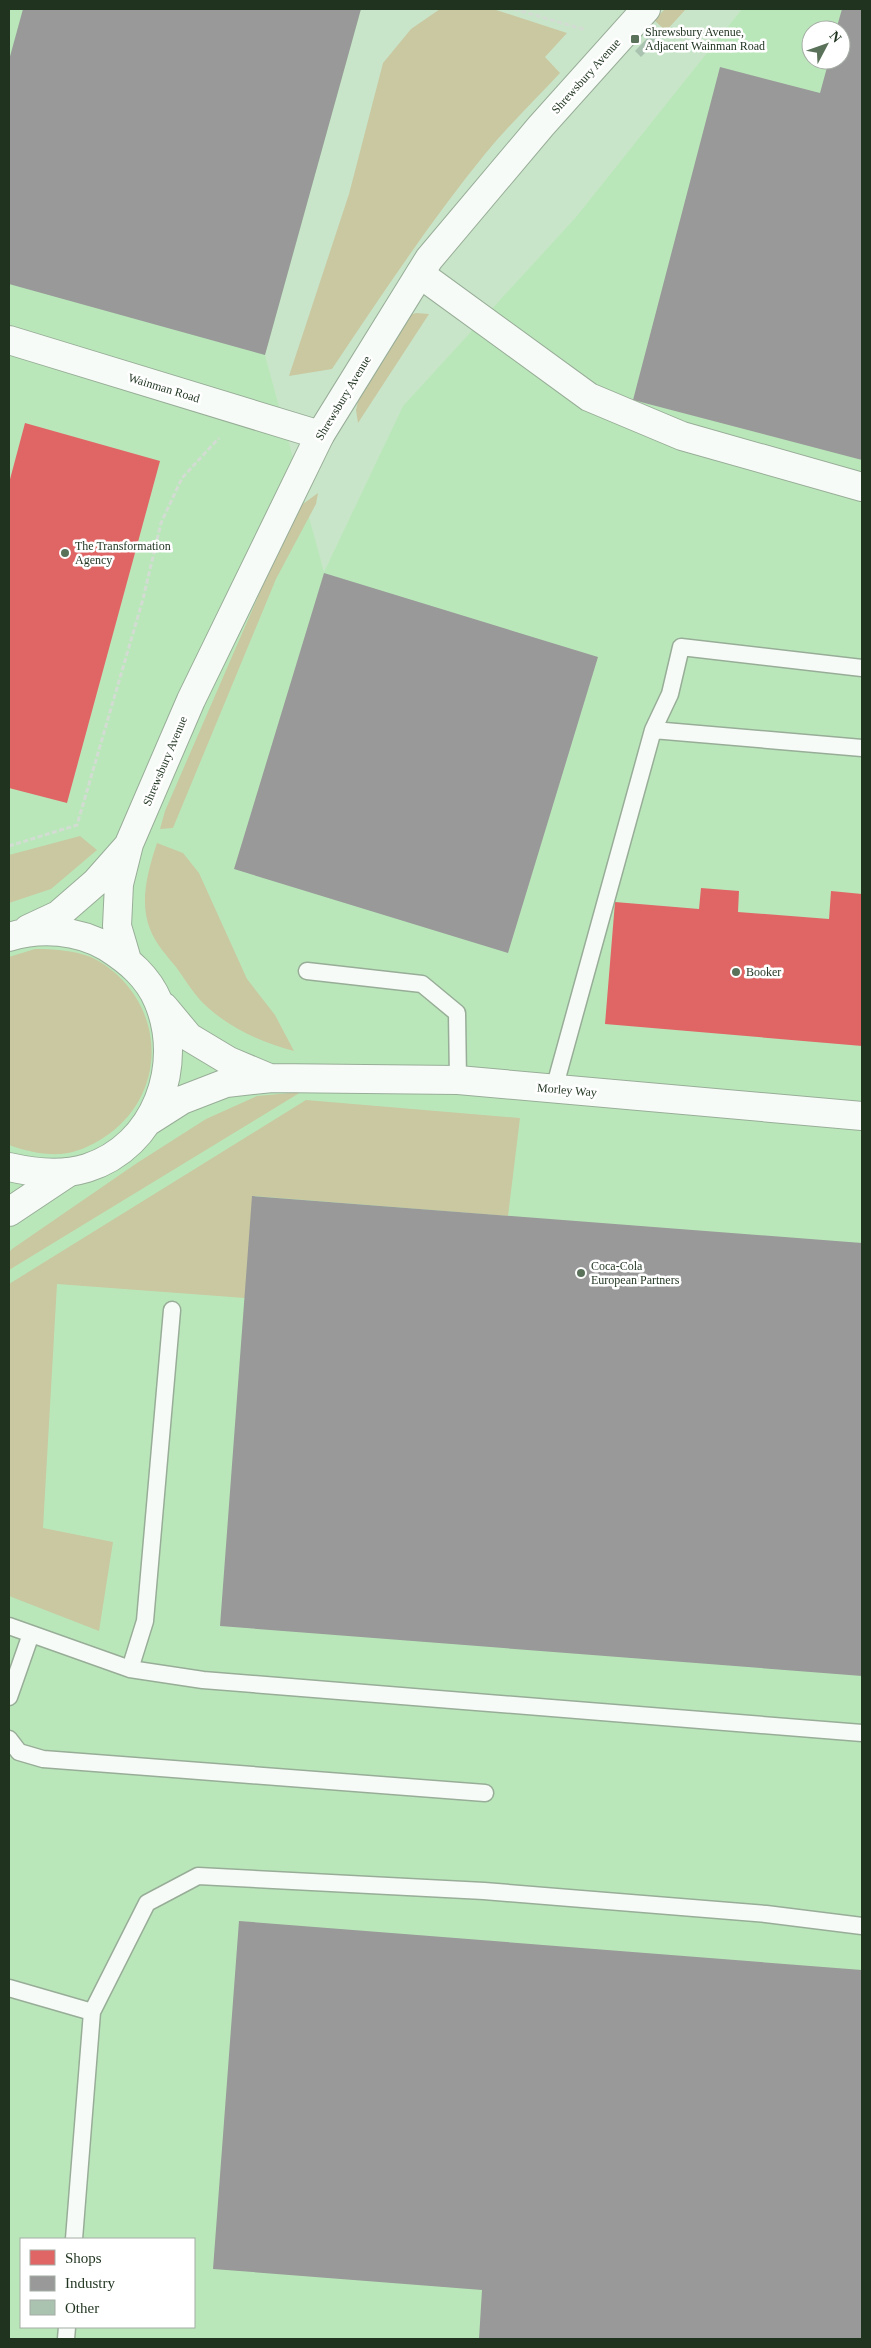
<svg xmlns="http://www.w3.org/2000/svg" width="871" height="2348" viewBox="0 0 871 2348" font-family="Georgia,serif">
<style>
.built{fill:#bae7ba;fill-rule:evenodd}
.green{fill:#c9c8a1}
.shops{fill:#e06666}
.industry{fill:#999}
.building{fill:#a9c3b0}
.lines{fill:none;stroke-linecap:round;stroke-linejoin:round}
.lane-casing{stroke:#98ad98;stroke-width:19}
.street-casing{stroke:#98ad98;stroke-width:30}
.secondary-casing{stroke:#98ad98;stroke-width:30}
.path{stroke:#d2dcd2;stroke-width:3;stroke-dasharray:5 2.5;stroke-linecap:butt}
.lane{stroke:#f7fbf7;stroke-width:16}
.street{stroke:#f7fbf7;stroke-width:28}
.secondary{stroke:#f7fbf7;stroke-width:28}
.poi-dot{fill:#5a715a;stroke:#fff;stroke-width:2}
.labels{text-anchor:middle;stroke-width:5;stroke-linejoin:round;paint-order:stroke}
.poi-label{font-size:12px;fill:#1f331f;stroke:#fff;text-anchor:start}
.street-label{font-size:12px;fill:#1f331f;stroke:#fff}
</style>
<rect width="100%" height="100%" fill="#c9e5c9"/>
<path class="built" d="M9,9H361L265,355L324,572L403,406L576,217L742,9H862V2339H9ZM811,30H841V60H811ZM21,2239H194V2327H21Z"/>
<path class="green" d="M440,9H493L567,33L545,57L560,73C535,100 508,126 485,154C429,223 381,296 332,369L289,376L349,194L383,63L411,29Z
M665,9H686L666,31L654,20Z
M416,313L429,314L358,423L356,410L360,392L410,315Z
M318,493L316,504L276,579L173,828L160,829L165,811L296,509Z
M80,836L97,850L51,889L9,903V855Z
M157,843L183,853L199,873L247,979L275,1015L294,1051C262,1043 225,1026 201,1001C192,991 184,978 176,967C167,956 155,943 150,929C139,902 148,870 157,843Z
M35,949C54,949 72,950 91,957C104,963 117,973 126,984C168,1033 157,1104 103,1138C91,1146 75,1153 61,1154C42,1155 26,1151 9,1145V957Z
M301,1092L9,1270V1252L12,1249L137,1163L206,1119L257,1096Z
M306,1100L520,1118L508,1216L253,1196L245,1298L57,1284L43,1528L113,1542L99,1631L9,1596V1284Z"/>
<path class="shops" d="M25,423L160,461L67,803L9,788V483Z
M701,888L739,891L738,912L829,919L831,891L862,894V1046L605,1024L615,902L699,909Z"/>
<path class="industry" d="M23,9H361L265,355L9,284V60Z
M842,9H862V460L633,400L720,67L820,93L829,60H841V30H836Z
M324,573L598,657L508,953L234,869Z
M252,1196L862,1243V1676L220,1626Z
M239,1921L862,1970V2339H479L482,2290L213,2269Z"/>
<path class="building" d="M653,32L659,39L641,57L635,51Z"/>
<g class="lines">
<g class="lane-casing">
<path id="lane" d="M862,668L681,647L670,694L653,730L862,748
M307,971L422,984L457,1013L458,1080
M554,1089L653,730
M9,1626L130,1669L203,1680L862,1733
M130,1669L145,1621L172,1310
M9,1697L31,1634
M9,1739L19,1752L43,1759L485,1793
M9,1988L92,2012L74,2239
M92,2012L147,1903L198,1876L484,1891L766,1914L862,1926
M66,2339L67,2327"/>
</g>
<g class="street-casing">
<path id="street" d="M420,274L589,397L682,436L862,487
M9,340L320,435
M9,1212L69,1172"/>
</g>
<g class="secondary-casing">
<path id="secondary" d="M28,929L58,915L96,882L127,847
M9,937C41,927 78,930 107,947C129,961 148,977 158,1001C185,1065 156,1146 87,1168C61,1176 35,1173 9,1167
M127,960L117,926L119,884L129,844L191,700L320,435L429,259L541,126L646,9
M164,1007L189,1037L229,1061L267,1077
M149,1121L182,1100L226,1083L272,1078L458,1080L862,1116"/>
</g>
<path class="path" d="M514,9L586,30
M9,846L77,825L143,599L161,523L182,478L219,438"/>
<use href="#lane" class="lane"/>
<use href="#street" class="street"/>
<use href="#secondary" class="secondary"/>
</g>
<g class="poi-dot">
<rect x="630" y="34" width="10" height="10" rx="2.5"/>
<circle cx="65" cy="553" r="5"/>
<circle cx="736" cy="972" r="5"/>
<circle cx="581" cy="1273" r="5"/>
</g>
<g class="labels">
<g class="poi-label">
<text x="645" y="36">Shrewsbury Avenue,<tspan x="645" dy="14">Adjacent Wainman Road</tspan></text>
<text x="75" y="550">The Transformation<tspan x="75" dy="14">Agency</tspan></text>
<text x="746" y="976">Booker</text>
<text x="591" y="1270">Coca-Cola<tspan x="591" dy="14">European Partners</tspan></text>
</g>
<g class="street-label">
<text transform="translate(586 76) rotate(-48)" y="4">Shrewsbury Avenue</text>
<text transform="translate(164 388) rotate(17)" y="4">Wainman Road</text>
<text transform="translate(343 398) rotate(-59)" y="4">Shrewsbury Avenue</text>
<text transform="translate(165 761) rotate(-67)" y="4">Shrewsbury Avenue</text>
<text transform="translate(567 1090) rotate(5)" y="4">Morley Way</text>
</g>
</g>
<rect width="871" height="2348" fill="none" stroke="#1f331f" stroke-width="20"/>
<rect x="20" y="2238" width="175" height="90" fill="#ffffff" stroke="#a5ada5"/>
<rect x="30" y="2250" width="25" height="15" fill="#e06666" stroke="#a5ada5"/>
<text x="65" y="2263" font-size="15" fill="#1f331f">Shops</text>
<rect x="30" y="2276" width="25" height="15" fill="#999999" stroke="#a5ada5"/>
<text x="65" y="2288" font-size="15" fill="#1f331f">Industry</text>
<rect x="30" y="2300" width="25" height="15" fill="#a9c3b0" stroke="#a5ada5"/>
<text x="65" y="2313" font-size="15" fill="#1f331f">Other</text>
<g transform="translate(826 45) rotate(49)"><circle r="24" fill="#ffffff" stroke="#a5ada5"/>
<path d="M0-4L9 19L0 12L-9 19Z" fill="#5a715a"/>
<text y="-8" font-size="14" font-weight="bold" text-anchor="middle" fill="#1f331f">N</text>
</g>
</svg>
